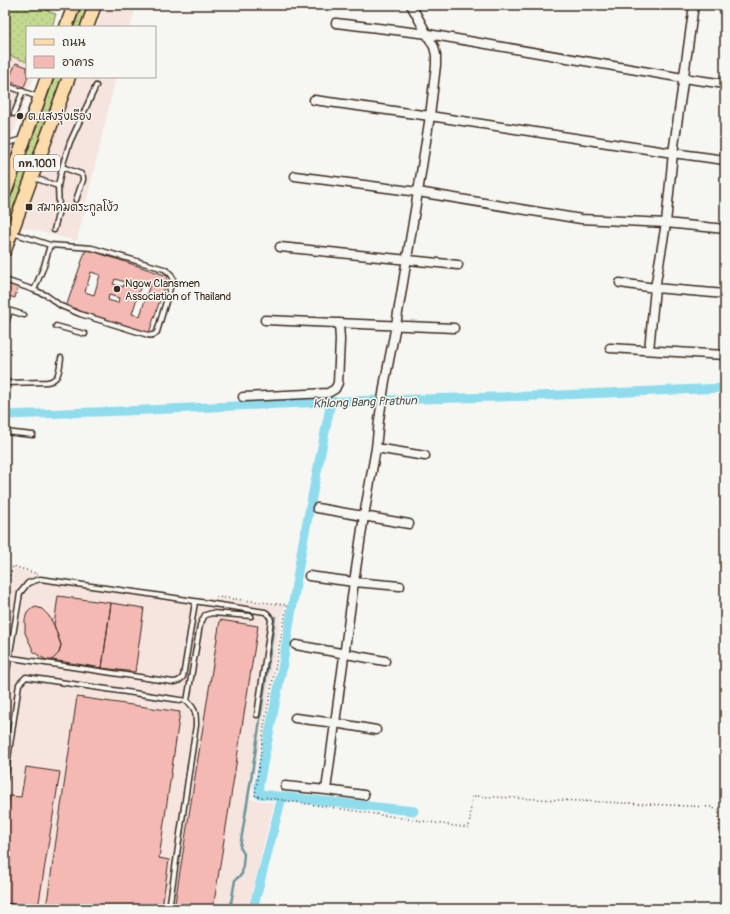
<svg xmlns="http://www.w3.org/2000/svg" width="730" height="914" viewBox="0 0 730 914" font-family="Pangolin,'Playpen Sans Thai',sans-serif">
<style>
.built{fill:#f6e4df}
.grass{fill:url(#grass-dots);stroke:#7e8256}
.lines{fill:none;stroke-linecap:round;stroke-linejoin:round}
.stream{stroke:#6d959a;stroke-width:2.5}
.canal{stroke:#8edced;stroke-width:9}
.building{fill:#f5b9b4;stroke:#3b2a1e;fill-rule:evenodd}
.service-casing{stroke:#3b2a1e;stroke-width:7}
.minor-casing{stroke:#3b2a1e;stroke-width:11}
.primary-casing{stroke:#3b2a1e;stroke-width:15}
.path{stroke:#3b2a1e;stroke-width:1.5;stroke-dasharray:1 3;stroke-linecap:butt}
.service{stroke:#f6f6f2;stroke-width:4}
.minor{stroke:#f6f6f2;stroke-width:8}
.primary{stroke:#fddcac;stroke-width:12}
.poi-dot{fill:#3b2a1e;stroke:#f6f6f2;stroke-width:1.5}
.labels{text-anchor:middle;stroke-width:3;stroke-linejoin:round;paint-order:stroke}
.shield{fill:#f6f6f2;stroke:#73675e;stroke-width:1}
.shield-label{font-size:10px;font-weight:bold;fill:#3b2a1e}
.poi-label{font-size:11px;fill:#3b2a1e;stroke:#f6f6f2;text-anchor:start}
.water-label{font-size:12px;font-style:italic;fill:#505652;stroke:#f6f6f2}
</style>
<defs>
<pattern id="grass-dots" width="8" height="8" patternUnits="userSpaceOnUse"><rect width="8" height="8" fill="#c2d98f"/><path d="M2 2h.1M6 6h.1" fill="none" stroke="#a8ba7b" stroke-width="1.8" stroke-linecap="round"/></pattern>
</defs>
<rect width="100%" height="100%" fill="#f6f6f2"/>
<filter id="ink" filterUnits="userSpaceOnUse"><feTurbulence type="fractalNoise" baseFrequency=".025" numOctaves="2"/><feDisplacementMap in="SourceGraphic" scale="8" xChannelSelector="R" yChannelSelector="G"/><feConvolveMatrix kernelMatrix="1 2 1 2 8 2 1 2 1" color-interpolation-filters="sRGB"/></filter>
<g filter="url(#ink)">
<path class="built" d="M104,5H137L130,27H96Z
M5,54L27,62V77H34L5,155Z
M77,77H116L77,241L22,227Z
M14,568L59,582L284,606L250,799L274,803L248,909H5V599Z"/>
<path class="grass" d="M5,5H32L56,14L52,27H27V62L5,54Z
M82,5H88L80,27H74Z
M55,77H62L5,234V212Z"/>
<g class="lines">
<path class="stream" d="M230,909L235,880L242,874L244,854L240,847L255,754L275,617"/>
<path class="canal" d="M331,402L303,542L282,669L259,784V794L414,811
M5,415L125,411L346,401L536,396L725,388
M253,909L282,797
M723,909L725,833"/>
</g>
<path class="building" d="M16,63L27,67V77H28L24,87L8,81Z
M5,90L9,91L5,101Z
M86,249L168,276L149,333L66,307ZM91,272L100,275L94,295L85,292ZM115,279L125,282L123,287L113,284ZM142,282L150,284L140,316L132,314ZM109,295L119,298L118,303L108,300Z
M7,284L18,286L15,298L5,295Z
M58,596L111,603L102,668L52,660L59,653L61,645L54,625Z
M111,603L144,608L135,672L102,668Z
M36,607L42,609L49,616L54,625L61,645L59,653L52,660H47L41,657L34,652L25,633V619L27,613L31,609Z
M220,620L258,626L213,909H174Z
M77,697L180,712L159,858L169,860L162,907H152V909H46Z
M26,767L60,772L38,908L5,903V898L7,890L5,889V826L10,796L21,797Z"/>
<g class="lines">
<g class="service-casing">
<path id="service" d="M48,7L49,5
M5,85L38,97
M14,114L23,91
M5,144L22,139
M62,167L81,174L83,177V180L76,200
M34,178L58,186L62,167L70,142L96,86
M54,230L59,210L58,186
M13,233L50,245L44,266L34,290L46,295L61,306L80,314L148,335C152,336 155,335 157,332L173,278C171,273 168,271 164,269L92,248L50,245
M5,280L34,290
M5,309L24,315
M5,326L10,311
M56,326L85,334
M5,383L47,382C60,380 59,370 61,358
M5,432L33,435
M5,657L173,682C178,682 180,680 183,677L195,602
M5,683L20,593L28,583L40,579L142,593L265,612C269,614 270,616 271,620L257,715
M187,701L200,625L205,615L212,613L251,616
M5,779L19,684L26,677L187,701C196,709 196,714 196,725L169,909
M5,906L18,909"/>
</g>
<g class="minor-casing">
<path id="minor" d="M336,23L428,34L683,78L725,84
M314,100L430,116L673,153L725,160
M295,176L418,192L581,219L666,223L725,229
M280,247L458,265
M620,283L655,288L725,294
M265,320L454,328
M610,348L725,355
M649,350L655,288L666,223L673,153L694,5
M243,397L328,393L335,389L338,383L340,340L339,323
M376,448L425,456
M317,508L409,524
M309,576L354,582L400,586
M296,645L385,661
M295,718L335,723L376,730
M285,786L326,790L364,795
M326,790L354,582L364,516L376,448L379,420L385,381L396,325L418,192L430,116L436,65V55L434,47L411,5"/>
</g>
<g class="primary-casing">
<path id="primary" d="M66,27L74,5
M87,27L95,5
M5,193L47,77
M5,250L69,77"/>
</g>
<path class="path" d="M5,591L13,566L38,574
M216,597L287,605L264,727L255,796L469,828L472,796L711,807L719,811L720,859H725"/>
<use href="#service" class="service"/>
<use href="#minor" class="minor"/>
<use href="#primary" class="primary"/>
</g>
</g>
<g class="poi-dot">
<circle cx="20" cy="116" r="4"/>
<rect x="25" y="203" width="8" height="8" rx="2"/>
<circle cx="117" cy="289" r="4"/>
</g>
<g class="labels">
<rect class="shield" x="14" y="155" width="46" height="16" rx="3"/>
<g class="shield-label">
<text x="37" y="167">กท.1001</text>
</g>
<g class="poi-label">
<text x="28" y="120">ต.แสงรุ่งเรือง</text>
<text x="37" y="211">สมาคมตระกูลโง้ว</text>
<text x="125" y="287">Ngow Clansmen<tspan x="125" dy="13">Association of Thailand</tspan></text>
</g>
<g class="water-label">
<text transform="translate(365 402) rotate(-2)" y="4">Khlong Bang Prathun</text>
</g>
</g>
<rect width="730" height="914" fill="none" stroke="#f6f6f2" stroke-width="20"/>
<rect x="10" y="10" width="710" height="894" fill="none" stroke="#3b2a1e" stroke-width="1.5" filter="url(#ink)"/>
<rect x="26" y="26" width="130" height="52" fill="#f6f6f2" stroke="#aba49d"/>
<rect x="34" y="39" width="20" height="6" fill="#fddcac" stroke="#aba49d"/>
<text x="62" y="46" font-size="12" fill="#3b2a1e">ถนน</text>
<rect x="34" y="56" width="20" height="12" fill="#f5b9b4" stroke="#aba49d"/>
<text x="62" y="66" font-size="12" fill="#3b2a1e">อาคาร</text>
</svg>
